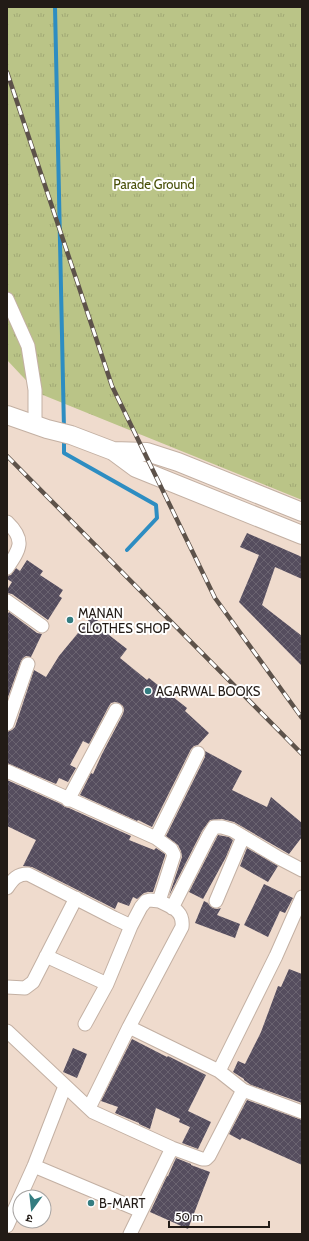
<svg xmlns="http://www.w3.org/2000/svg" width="309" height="1241" viewBox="0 0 309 1241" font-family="Cabin,'Noto Sans Devanagari',sans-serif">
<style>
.park{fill:url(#park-tufts)}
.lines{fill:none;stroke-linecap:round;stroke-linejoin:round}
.stream{stroke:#2d8dc2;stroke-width:4}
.building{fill:url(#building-cross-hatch)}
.minor-casing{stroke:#c3b0a3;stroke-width:15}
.secondary-casing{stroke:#c3b0a3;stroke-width:20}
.minor{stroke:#fff;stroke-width:13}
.secondary{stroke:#fff;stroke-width:18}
.rail-casing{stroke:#5d524a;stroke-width:4.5}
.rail{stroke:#fff;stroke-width:3;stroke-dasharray:9;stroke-linecap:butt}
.poi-dot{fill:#347d81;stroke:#fff;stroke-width:1.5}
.labels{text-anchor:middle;stroke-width:4;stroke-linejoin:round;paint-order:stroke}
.park-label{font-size:13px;fill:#484f08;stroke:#fff}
.poi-label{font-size:13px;fill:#221b16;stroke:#fff;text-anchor:start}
</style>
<defs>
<pattern id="park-tufts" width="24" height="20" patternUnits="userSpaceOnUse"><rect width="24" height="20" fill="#bac487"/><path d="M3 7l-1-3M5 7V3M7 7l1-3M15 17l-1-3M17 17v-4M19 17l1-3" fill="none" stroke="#a0a874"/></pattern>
<pattern id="building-cross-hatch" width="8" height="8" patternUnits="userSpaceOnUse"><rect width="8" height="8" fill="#554d5e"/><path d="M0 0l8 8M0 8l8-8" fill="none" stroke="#6a6370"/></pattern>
</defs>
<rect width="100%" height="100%" fill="#efdbcd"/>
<path class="park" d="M7,7H302V500L38,393L7,360Z"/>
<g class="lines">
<path class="stream" d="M55,7L64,429
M64,438V453L156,505L157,518L127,550"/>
</g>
<path class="building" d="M247,533L302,557V579L275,567L262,605L302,636V666L239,602L259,555L240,547Z
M27,560L43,571L40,575L63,590L59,596L62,598L48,620L12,594L7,593V590L12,582L7,579V576L11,575L16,568L20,571Z
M9,612L37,633L42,634L31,657L26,656L23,658L21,661L7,700V615Z
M92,616L102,624L101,626L110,634L109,635L127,649L120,658L147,680L149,678L187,708L185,711L209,733L198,745L194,746L191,749L152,827L138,820L137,821L80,795L91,773L93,774L102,754L123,714L124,710L123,706L119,703L115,702L111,703L109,706L89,744L83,741L70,765L76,768L68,782L59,778L56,784L7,763V732L12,730L15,727L34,670L46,677L59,656Z
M205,751L242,771L232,790L267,807L271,797L302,823V837L289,854L234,822L222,819L210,820L202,831L169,896L182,857L181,851L178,845L166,836L205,757Z
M7,780L61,804L65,807L69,808L131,836L129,840L154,850L156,848L165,854V856L153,892H148L144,893L137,899L133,897L129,906L118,902L115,909L32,867L23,866L36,840L7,826Z
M218,835L229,837L233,840L226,857L203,899L189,892Z
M247,848L278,866L268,882L240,866Z
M264,884L293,898L285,913L280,911L268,937L244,925Z
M204,901L208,903L210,906L213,908L217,909L221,908L217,915L240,924L235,938L195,923Z
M289,969L302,974V1103L251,1085L244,1080V1079L233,1072L238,1061L245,1064L261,1032L278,986L281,987Z
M132,1039L167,1057L168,1056L206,1075L188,1111L211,1122L198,1149L182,1143L190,1127L179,1122L180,1119L156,1108L150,1129L139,1124V1123L115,1113L118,1107L101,1101Z
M73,1048L87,1054L77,1078L63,1072Z
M247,1100L302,1120V1165L242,1138L240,1140L229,1134Z
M176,1158L191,1164V1165L210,1172L188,1229L150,1212L167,1176H168Z"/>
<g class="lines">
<g class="minor-casing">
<path id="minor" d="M7,299L28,346L35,390V425
M7,522C26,540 20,549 7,568
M7,601L42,626
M7,724L28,664
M7,771L156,838L171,849L174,855L159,901C171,907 184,910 182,927L129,1027L219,1071L243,1090L302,1112
M68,800L116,710
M156,838L198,753
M7,888C13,879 17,874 28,874L114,918L131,926
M216,901L243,837
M172,908L209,835L214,827H222L232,830L279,858L302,870
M46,956L107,984
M7,987L25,988L33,982L76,898
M85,1024L107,984L131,926L141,907L146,901L150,900L159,901
M7,1031L93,1112L172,1148L202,1159H206L209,1156L243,1090
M219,1071L276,956L302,897
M89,1108L129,1027
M34,1166L141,1211
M20,1197L34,1166L65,1086
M7,1226L20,1197
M130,1234L172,1148"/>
</g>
<g class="secondary-casing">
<path id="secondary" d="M7,415L47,429L71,435L113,451L147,452L178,462L302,512
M113,451L136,468L302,535"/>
</g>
<use href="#minor" class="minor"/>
<use href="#secondary" class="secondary"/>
<g class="rail-casing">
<path id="rail" d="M7,72L112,386L215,598L302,718
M7,456L302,754"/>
</g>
<use href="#rail" class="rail"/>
</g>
<g class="poi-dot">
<circle cx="70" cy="620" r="4"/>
<circle cx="148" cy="691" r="4"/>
<circle cx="91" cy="1203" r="4"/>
</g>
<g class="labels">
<g class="park-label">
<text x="154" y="189">Parade Ground</text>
</g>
<g class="poi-label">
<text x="78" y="618">MANAN<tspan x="78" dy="15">CLOTHES SHOP</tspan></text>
<text x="156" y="696">AGARWAL BOOKS</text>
<text x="99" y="1208">B-MART</text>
</g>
</g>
<rect width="309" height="1241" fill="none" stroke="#221b16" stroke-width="16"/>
<g transform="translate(32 1209) rotate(195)"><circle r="19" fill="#ffffff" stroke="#a7a4a2"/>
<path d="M0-3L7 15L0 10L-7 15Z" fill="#347d81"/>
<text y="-6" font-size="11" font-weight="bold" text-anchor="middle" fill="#221b16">उ</text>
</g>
<path d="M169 1221v6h100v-6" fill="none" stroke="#221b16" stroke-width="2"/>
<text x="175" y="1221" font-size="12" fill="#221b16" stroke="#ffffff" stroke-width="3" paint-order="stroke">50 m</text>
</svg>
